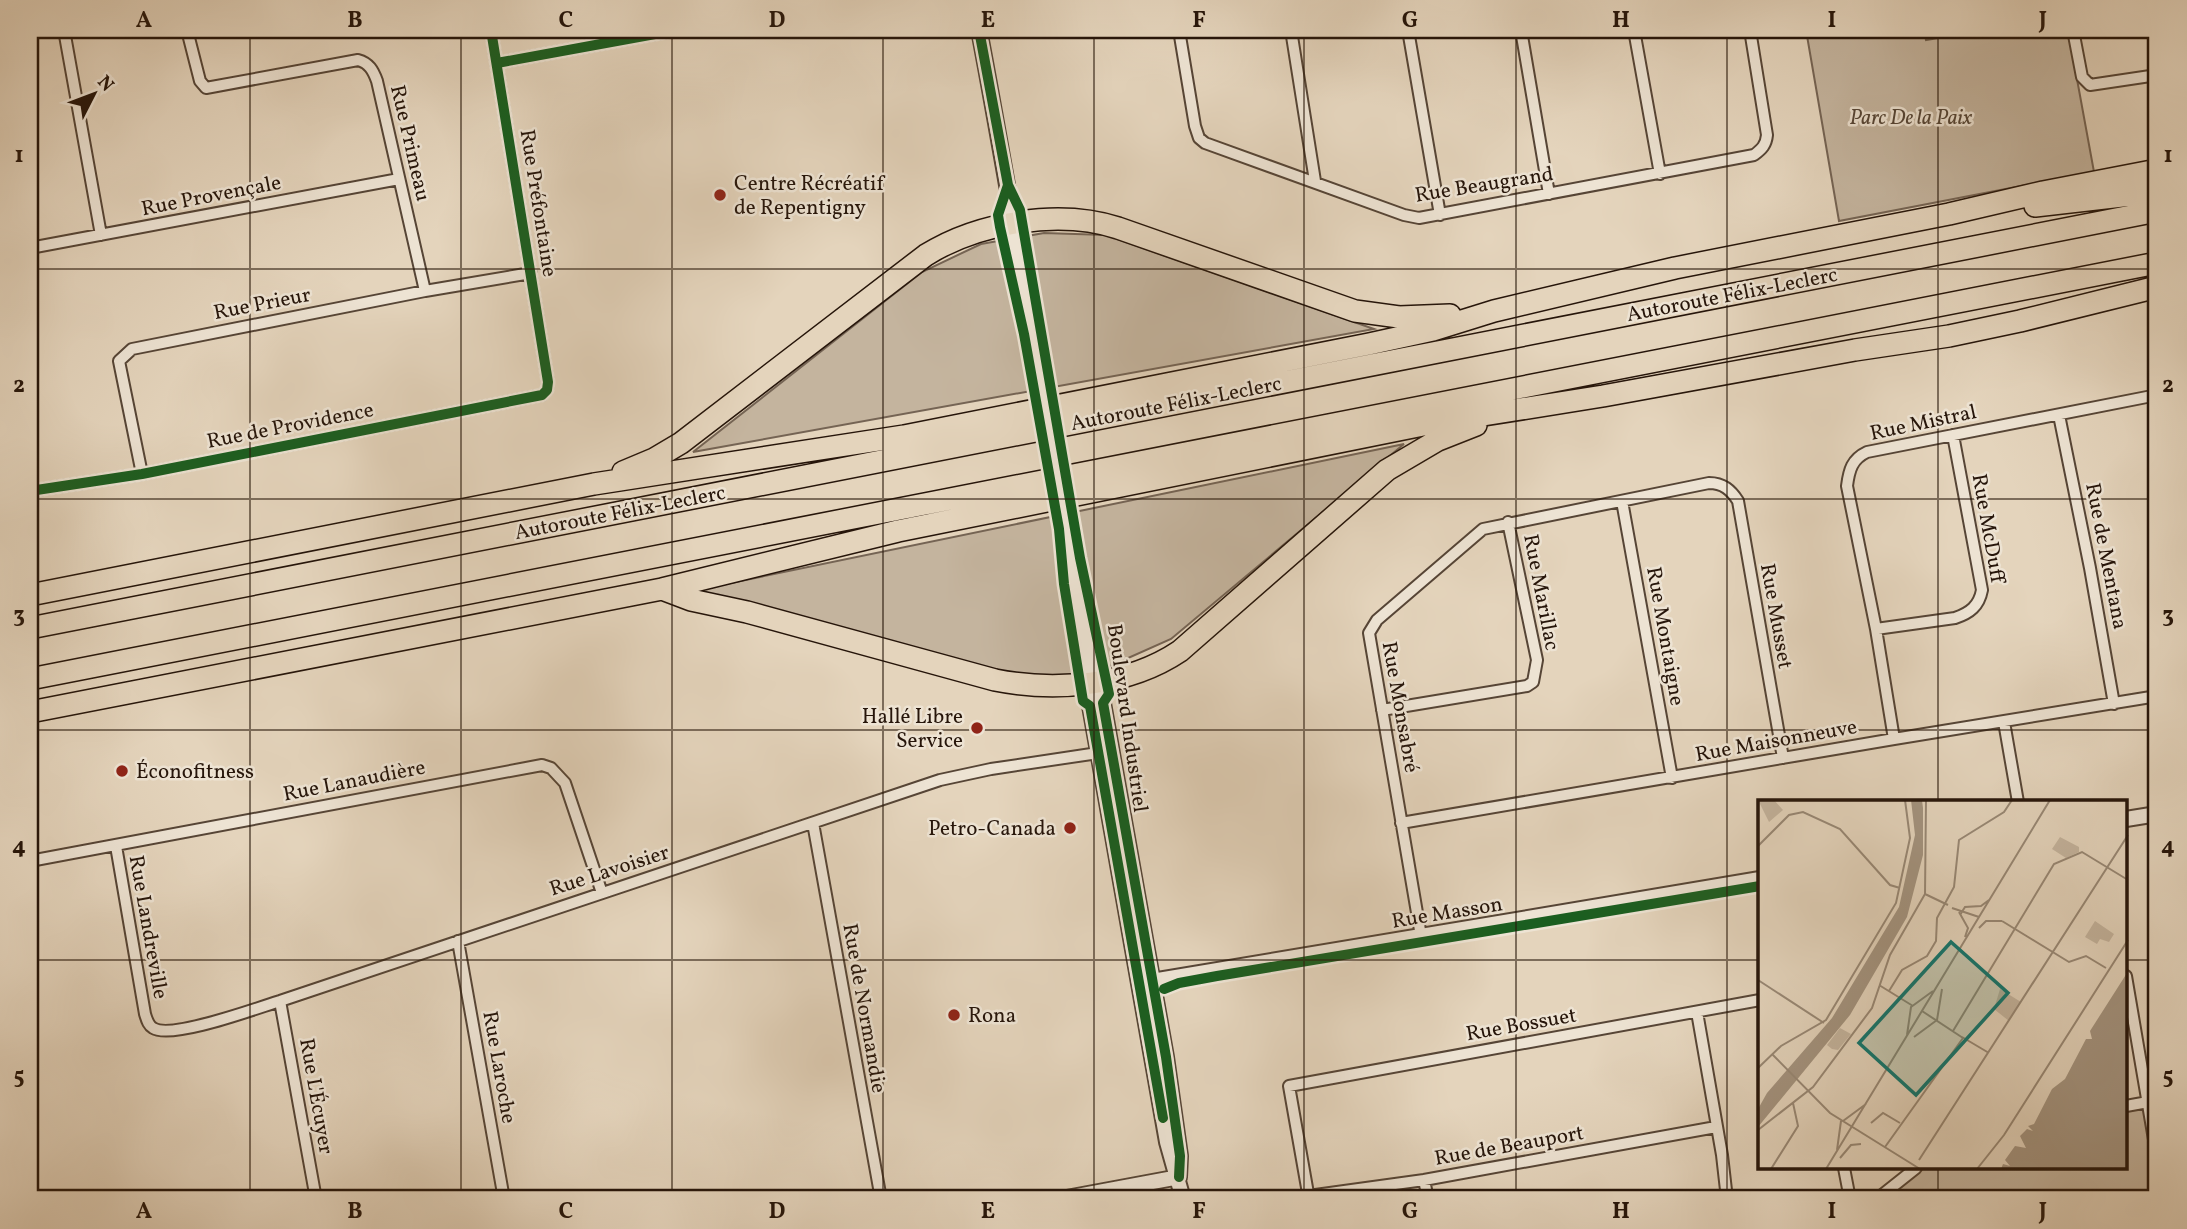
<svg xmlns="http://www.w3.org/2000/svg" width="2187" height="1229" viewBox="0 0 2187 1229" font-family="Vollkorn,serif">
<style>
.green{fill:#c4b49e;stroke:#756454;stroke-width:2}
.water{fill:#a3937f;stroke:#716150;stroke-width:2}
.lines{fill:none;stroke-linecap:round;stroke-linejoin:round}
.minor-casing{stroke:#564536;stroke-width:14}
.tertiary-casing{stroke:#564536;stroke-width:18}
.motorway-casing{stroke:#26150a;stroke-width:24}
.minor{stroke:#ede3d3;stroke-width:10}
.tertiary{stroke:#ede3d3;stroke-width:14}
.motorway{stroke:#e4d4bc;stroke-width:21}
.tertiary-bridge-casing{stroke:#564536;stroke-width:18;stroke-linecap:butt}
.tertiary-bridge{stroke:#ede3d3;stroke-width:14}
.cycleway-casing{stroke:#ede3d3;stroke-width:15}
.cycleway{stroke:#1b5e20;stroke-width:10}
.grid{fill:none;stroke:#26150a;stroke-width:2;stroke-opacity:0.55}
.poi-dot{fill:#8f2418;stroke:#ede3d3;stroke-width:2.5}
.labels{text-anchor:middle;stroke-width:5;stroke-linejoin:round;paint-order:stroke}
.park-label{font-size:21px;font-style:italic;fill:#554536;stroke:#ede3d3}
.street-label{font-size:21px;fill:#26150a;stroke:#ede3d3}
.poi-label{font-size:21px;fill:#26150a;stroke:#ede3d3;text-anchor:start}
.inset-road{fill:none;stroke:#988875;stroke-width:2}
.view{fill:#0f766e;fill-opacity:0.15;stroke:#0f766e;stroke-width:3.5}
.inset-edge{fill:none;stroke:#26150a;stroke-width:3.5}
.neatline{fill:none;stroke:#26150a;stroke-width:2.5}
.grid-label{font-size:23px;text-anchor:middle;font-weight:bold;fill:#26150a}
</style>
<rect width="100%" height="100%" fill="#e4d4bc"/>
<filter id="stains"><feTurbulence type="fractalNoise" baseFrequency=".00286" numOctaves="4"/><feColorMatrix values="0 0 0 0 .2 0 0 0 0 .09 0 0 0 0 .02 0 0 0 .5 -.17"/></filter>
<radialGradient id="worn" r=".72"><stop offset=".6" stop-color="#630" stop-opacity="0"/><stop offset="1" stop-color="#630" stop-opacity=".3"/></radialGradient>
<path class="green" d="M1806,30H2068L2094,172L1839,221Z
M1044,233L1106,235L1374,329L693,452L922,272L981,244Z
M1404,444L1171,639L1108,667L1066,678L1031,679L692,591Z
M2148,1102L2157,1159V1199H1879L1917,1168H2126V1105Z"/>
<path class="water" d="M1924,30H1962V34L1926,40Z"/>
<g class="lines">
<g class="minor-casing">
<path id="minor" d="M64,30L101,235
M187,30L200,81L206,88L358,60C369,63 373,70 377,81L425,291
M1179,30L1195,126L1199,138L1205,143L1404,215L1419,218L1754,155C1762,149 1766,145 1767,135L1750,30
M1291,30L1315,181
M1408,30L1440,215
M1521,30L1549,194
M1634,30L1660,174
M2073,30L2082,77L2090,85L2157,75
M497,63L677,30
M30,248L399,179
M2059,415L2090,568L2114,704
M142,474L119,361L132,349L425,291L531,273
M30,491L142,474L542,395L547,390L548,382L491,30
M1622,501L1672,778
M1876,629L1955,618C1970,613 1979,606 1982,590L1953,435
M1382,710L1527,686L1533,682L1537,660L1508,522
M2004,722L2018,802
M1894,739L1876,629L1847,486C1849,470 1852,459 1867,452L2157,395
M813,823L881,1199
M1401,823L1894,739L2157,696
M116,846L145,1014C147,1020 148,1025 153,1028C171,1040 257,1008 280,1001L940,780L991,769L1098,753
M30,861L542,765L551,768L565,783L602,893
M1421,936L1369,633L1377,620L1483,529L1709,483C1723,483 1731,490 1738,501L1783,758
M458,941L504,1199
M2126,976L2157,1157
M280,1001L316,1199
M1697,1012L1722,1155L1727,1199
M2126,1106L2148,1102
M1844,1168L1850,1199
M1424,1180L1428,1199
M1308,1196L1424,1180L1716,1127
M1309,1199L1289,1086L1760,1000
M1877,1199L1916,1168"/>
</g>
<g class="tertiary-casing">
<path id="tertiary" d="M979,30C1001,146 1020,262 1041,379
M1067,528L1093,683L1103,703L1166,1057L1180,1156L1179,1177
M1093,683L1090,706L1167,1142L1183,1199
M2126,819L2157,814
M1140,983L1760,879
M1061,1199L1179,1177"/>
</g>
<g class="motorway-casing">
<path id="motorway" d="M2035,206L2157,192
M623,472L654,459L681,443L926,255C979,222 1059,209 1118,228L1355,311L1399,317L1450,315
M662,589L691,600L747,612L995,680C1056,692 1128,686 1180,651L1387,470L1438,440L1476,425
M30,595L594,484L904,436L1369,344L1433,330L1494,311L1675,268L1949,214L2043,192L2157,170
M30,628L2157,211
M30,679L2157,263
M30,712L662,589L898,531L1433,423L1603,396L1855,350L1949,336L2020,321L2157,287"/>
</g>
<use href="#minor" class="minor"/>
<use href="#tertiary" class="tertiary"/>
<use href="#motorway" class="motorway"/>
<g class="tertiary-bridge-casing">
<path id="tertiary-bridge" d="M1041,379L1067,528"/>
</g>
<use href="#tertiary-bridge" class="tertiary-bridge"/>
<g class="cycleway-casing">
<path id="cycleway" d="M979,30L1008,185L1020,210L1080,558L1109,694L1103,703L1166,1057L1180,1156L1179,1177
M497,63L677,30
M1008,185L998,215L1000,227L1024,334L1059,529L1064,584L1083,701L1090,706L1163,1118
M30,491L142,474L542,395L547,390L548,382L491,30
M1164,989L1179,983L1217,976L1760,886"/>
</g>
<use href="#cycleway" class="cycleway"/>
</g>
<path class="grid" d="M250,30V1199M461,30V1199M672,30V1199M883,30V1199M1094,30V1199M1304,30V1199M1516,30V1199M1727,30V1199M1938,30V802M30,269H2157M30,499H2157M30,730H2157M30,960H1760M2126,960H2157M1938,1168V1199"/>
<g class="poi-dot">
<circle cx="720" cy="195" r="7"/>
<circle cx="977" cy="728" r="7"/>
<circle cx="122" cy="771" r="7"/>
<circle cx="1070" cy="828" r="7"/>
<circle cx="954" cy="1015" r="7"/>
</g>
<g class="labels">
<g class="park-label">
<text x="1911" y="124">Parc De la Paix</text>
</g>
<g class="street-label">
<text transform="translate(411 143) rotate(77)" y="7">Rue Primeau</text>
<text transform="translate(1484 184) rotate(-9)" y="7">Rue Beaugrand</text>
<text transform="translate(211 195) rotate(-11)" y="7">Rue Provençale</text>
<text transform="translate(539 203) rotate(81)" y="7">Rue Préfontaine</text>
<text transform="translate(1732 294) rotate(-11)" y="7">Autoroute Félix-Leclerc</text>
<text transform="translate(262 303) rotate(-11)" y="7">Rue Prieur</text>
<text transform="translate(1176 403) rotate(-11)" y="7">Autoroute Félix-Leclerc</text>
<text transform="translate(1923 422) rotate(-12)" y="7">Rue Mistral</text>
<text transform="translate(290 425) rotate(-11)" y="7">Rue de Providence</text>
<text transform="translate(620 512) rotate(-11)" y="7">Autoroute Félix-Leclerc</text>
<text transform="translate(1989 528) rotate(80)" y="7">Rue McDuff</text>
<text transform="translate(2107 556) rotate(79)" y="7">Rue de Mentana</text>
<text transform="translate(1542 592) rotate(79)" y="7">Rue Marillac</text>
<text transform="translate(1777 616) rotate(80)" y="7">Rue Musset</text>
<text transform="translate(1666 636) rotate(80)" y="7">Rue Montaigne</text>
<text transform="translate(1401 707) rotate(80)" y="7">Rue Monsabré</text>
<text transform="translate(1128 718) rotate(82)" y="7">Boulevard Industriel</text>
<text transform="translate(1776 740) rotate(-10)" y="7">Rue Maisonneuve</text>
<text transform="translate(354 780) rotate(-11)" y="7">Rue Lanaudière</text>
<text transform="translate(609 870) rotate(-18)" y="7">Rue Lavoisier</text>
<text transform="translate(1447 912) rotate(-9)" y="7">Rue Masson</text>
<text transform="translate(149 927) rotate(80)" y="7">Rue Landreville</text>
<text transform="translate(865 1008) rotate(80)" y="7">Rue de Normandie</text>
<text transform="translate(1521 1024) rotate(-10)" y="7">Rue Bossuet</text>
<text transform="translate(500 1067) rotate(80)" y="7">Rue Laroche</text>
<text transform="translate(317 1096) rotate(80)" y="7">Rue L'Écuyer</text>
<text transform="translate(1509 1145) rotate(-10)" y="7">Rue de Beauport</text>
</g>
<g class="poi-label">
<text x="734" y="190">Centre Récréatif<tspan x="734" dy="24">de Repentigny</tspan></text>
<text x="963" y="723" text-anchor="end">Hallé Libre<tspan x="963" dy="24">Service</tspan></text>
<text x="136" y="778">Éconofitness</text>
<text x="1056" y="835" text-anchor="end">Petro-Canada</text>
<text x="968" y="1022">Rona</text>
</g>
</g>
<g transform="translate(1758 800)">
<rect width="369" height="369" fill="#e4d4bc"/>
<path d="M0,0H16L25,10L11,22ZM302,37L321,47V52L308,58L294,49ZM337,121L356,134L351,142L342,139L339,144L327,137ZM242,189L263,202L251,221L236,209ZM82,228L93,234L80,250L74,249L69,245Z" fill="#c4b49e"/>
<path d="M153,0H164L165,8V55L149,117L92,215L0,327V309L9,293L74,218L141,107L157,35ZM369,173V369H243L245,364L252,366L247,360L257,346L268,348L262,336L269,329L275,331L270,326L276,324L294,289L307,279L328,239H334L332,231Z" fill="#a3937f"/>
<path class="inset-road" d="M0,46L31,15L45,12L82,29L132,85L142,88M167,94L190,105M194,108L221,117M201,112L210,128L207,137M202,115L207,107L223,106L231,100M244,121L311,162L328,156L348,168M221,128L228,121H244M0,180L66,223M121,185L155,206M131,191L144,170L169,156L178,141L179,118L196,87L201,40L246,12L254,0M164,211L205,238M195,231L296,64L324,52L370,80M149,235L153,207L175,191M156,237L179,220L184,189M204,237L231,253M14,254L72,313L162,369M0,268L23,246L68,220L138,103L152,38L147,0M85,321L108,304M113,323L125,313L142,323M0,330L55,287L114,208L132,155L167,94L168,0M127,347L205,238M79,350L83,321M82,358L93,345L103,344M161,360L370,35M13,369L40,326L35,303M68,369L292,0M219,369L246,335L370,140"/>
<path class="view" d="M193,142L250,193L158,295L101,243Z"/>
<rect width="369" height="369" class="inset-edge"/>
</g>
<rect width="2187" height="1229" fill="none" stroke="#e4d4bc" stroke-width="77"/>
<g transform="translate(94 94) rotate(48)" stroke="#ede3d3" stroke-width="5" paint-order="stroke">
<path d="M0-5L12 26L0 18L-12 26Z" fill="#26150a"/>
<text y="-10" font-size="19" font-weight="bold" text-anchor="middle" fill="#26150a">N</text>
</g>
<rect x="38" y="38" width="2110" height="1152" class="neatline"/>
<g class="grid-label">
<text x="144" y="27">A</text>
<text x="355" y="27">B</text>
<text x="566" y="27">C</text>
<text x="777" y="27">D</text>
<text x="988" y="27">E</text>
<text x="1199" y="27">F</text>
<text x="1410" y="27">G</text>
<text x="1621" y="27">H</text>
<text x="1832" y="27">I</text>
<text x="2043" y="27">J</text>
<text x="19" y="162">1</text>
<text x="2168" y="162">1</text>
<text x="19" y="392">2</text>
<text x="2168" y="392">2</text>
<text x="19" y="622">3</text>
<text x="2168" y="622">3</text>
<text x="19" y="853">4</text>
<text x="2168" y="853">4</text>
<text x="19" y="1083">5</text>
<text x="2168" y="1083">5</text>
<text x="144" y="1218">A</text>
<text x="355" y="1218">B</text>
<text x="566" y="1218">C</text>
<text x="777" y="1218">D</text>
<text x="988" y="1218">E</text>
<text x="1199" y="1218">F</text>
<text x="1410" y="1218">G</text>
<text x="1621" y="1218">H</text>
<text x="1832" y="1218">I</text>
<text x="2043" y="1218">J</text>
</g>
<rect width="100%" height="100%" filter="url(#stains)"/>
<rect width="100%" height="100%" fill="url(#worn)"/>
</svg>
